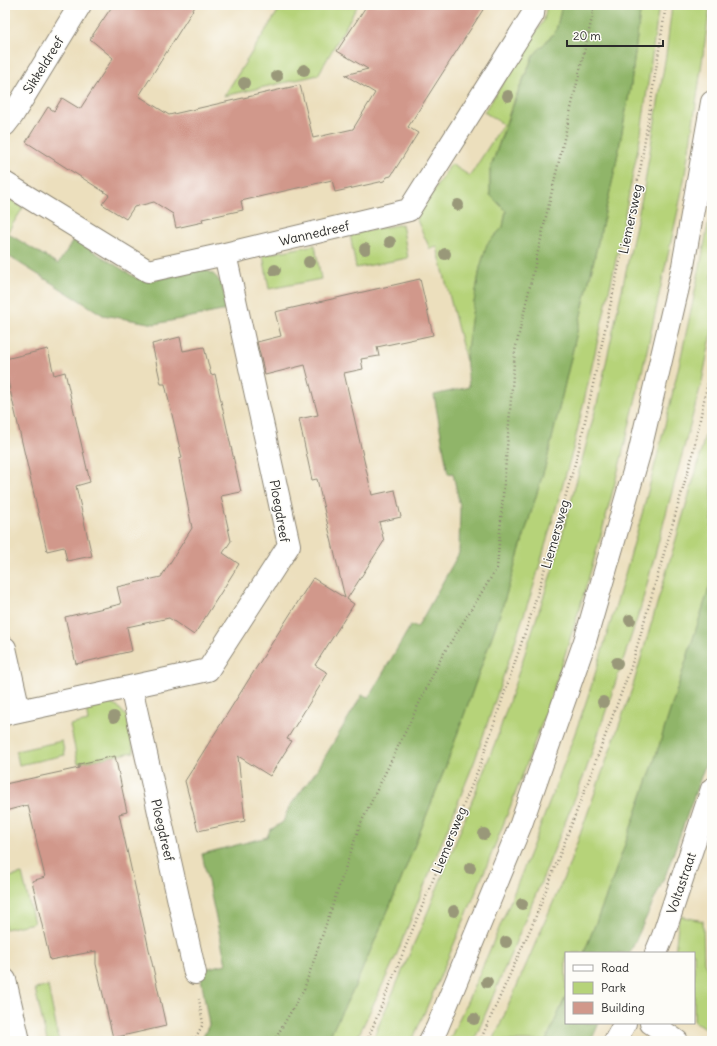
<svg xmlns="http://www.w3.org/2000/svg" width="717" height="1046" viewBox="0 0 717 1046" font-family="Delius,sans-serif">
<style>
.green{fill:#b6d379;stroke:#707f52}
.forest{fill:#90b569;stroke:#5e704a}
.building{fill:#d1988b}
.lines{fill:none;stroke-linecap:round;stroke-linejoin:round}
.street-casing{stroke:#8c8574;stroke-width:24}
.secondary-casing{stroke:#8c8574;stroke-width:24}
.path{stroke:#8c8574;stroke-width:2.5;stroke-dasharray:1 3;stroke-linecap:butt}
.street{stroke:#fff;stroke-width:22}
.secondary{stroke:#fff;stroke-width:22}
.tree{fill:#999879}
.labels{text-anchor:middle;stroke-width:3;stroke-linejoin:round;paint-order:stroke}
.street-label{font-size:13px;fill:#2b2b2b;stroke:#fdfcf7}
</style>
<rect width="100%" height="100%" fill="#fdfcf7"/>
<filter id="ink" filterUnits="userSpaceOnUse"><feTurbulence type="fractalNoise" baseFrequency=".025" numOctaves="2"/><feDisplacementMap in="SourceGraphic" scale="8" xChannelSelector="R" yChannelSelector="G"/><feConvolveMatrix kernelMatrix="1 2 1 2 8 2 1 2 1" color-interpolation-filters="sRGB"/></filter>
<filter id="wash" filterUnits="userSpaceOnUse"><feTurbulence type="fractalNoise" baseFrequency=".012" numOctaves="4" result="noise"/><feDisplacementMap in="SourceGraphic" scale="16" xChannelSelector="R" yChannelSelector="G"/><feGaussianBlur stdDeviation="0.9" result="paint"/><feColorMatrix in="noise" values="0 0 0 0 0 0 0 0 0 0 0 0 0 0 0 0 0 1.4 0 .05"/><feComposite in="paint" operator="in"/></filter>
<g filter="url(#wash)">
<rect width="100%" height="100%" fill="#ecdfbd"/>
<path class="green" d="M282,5H358L318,75L224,96Z
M543,5H562L556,31L533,56L511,108L490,170V195L506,210L503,227L487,244L480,268L472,314L466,361L437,247L430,249L416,218L451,164L470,176L503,124L484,112L544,20L546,9Z
M641,5H659L641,133L614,269L573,449L533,588L475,760L396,956L356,1041H327L355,986L399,885L447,763L502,608L547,460L614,174L631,84Z
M672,5H710L708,21C700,74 693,128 684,180C677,219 667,257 659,295C632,423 600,549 559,673C517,798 465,920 412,1041H372L429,909L497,738L555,562L598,400L644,188L666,55Z
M5,196L23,208L7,233H5Z
M712,204V332L702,381L640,610L586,770L544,875L474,1041H449C500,932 545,819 585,705C596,673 605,640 615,608C655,476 687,341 712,204Z
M402,224L408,258L356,268L350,234Z
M315,245L321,279L269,289L263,255Z
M712,405V579L652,768L611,884L584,953H566V996L546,1041H493L568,868L632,689L697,468Z
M109,703L119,708L127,717L134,752L78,763L70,725L88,721L86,708Z
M62,741L65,755L19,765L16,751Z
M22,874L34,923L5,929V878Z
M679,916L703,921L704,962L712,981V1033L694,1021V953H675Z
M48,986L59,1041H47L35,989Z"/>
<path class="forest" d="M562,5H641L631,84L614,174L547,460L502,608L447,763L399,885L355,986L327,1041H201L209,1025L201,978L204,969L226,964L202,854L267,837L270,830L283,822L289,807L317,770L362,695L369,697L411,625L417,628L459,553L460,507L453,473L448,474L434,395L469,387L466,357L472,314L480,268L487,244L503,227L506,211L490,195V170L512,108L533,56L556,31Z
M5,233H7L58,264L74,239L136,278L149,281L203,269C223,275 224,292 227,310L155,324L103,315L5,254Z
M712,579V746L666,874L630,953H584L611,884L652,768Z
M566,996V1023H599L591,1041H546Z"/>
<g id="blocks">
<path class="building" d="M113,5H196L139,96L169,115L300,85L313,138L353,129L375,93L345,75L368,69L337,51L367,5H486L408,127L418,133L391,176L387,177L384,181L335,192L332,180L241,201L243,210L202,219L203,222L176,228L173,214L154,202L134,207L126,219L102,204L109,195L26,142L48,107L54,111L62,98L80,109L113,58L90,39Z
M420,279L433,335L377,347L379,356L361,359L363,369L344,373L372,495L395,490L401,517L379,522L384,541L347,599L354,604L315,665L328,673L287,739L292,741L270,776L238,756L245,821L198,831L185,781L251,676L313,578L345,598L317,479L312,480L299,419L318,415L305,365L265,375L257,342L281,336L275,312Z
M180,337L183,351L204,347L211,375L215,374L241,492L221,496L231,541L223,553L239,564L194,635L169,618L127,627L132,651L76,664L65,617L121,604L117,587L161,577L192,528L179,459L182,458L165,384H161L152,344Z
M48,349L54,375L65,372L90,482L76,486L92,556L67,561L64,547L47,551L5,368V359Z
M115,756L127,812L119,814L166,1026L113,1038L96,964V951L50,960L32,881L45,877L28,805L5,811V784L79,768V764Z"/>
</g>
</g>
<g filter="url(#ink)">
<use href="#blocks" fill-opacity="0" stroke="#8c8574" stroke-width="1"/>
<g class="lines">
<g class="street-casing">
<path id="street" d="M5,125L12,116L80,5
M5,183L148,271L225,254L409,210L533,14L534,5
M5,648L19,710
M131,687L195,973
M5,714L208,670L289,545L225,254
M656,953L663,936L712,789
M5,980L19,1041
M651,1023L677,1041
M615,1041L625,1023"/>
</g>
<g class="secondary-casing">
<path id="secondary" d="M430,1041L437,1028L521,824L585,641L639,454L683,266L712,102"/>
</g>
<path class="path" d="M176,1041L196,1037L203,1024L199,999
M274,1041L304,989L360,825L442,656L497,568L515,351L595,5
M367,1041L480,765L533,609L578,453L641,165L666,5
M480,1041L534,921L588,782L631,667L692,457L712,363"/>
<use href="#street" class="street"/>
<use href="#secondary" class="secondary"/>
</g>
<g class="tree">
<circle cx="304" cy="70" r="6"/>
<circle cx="277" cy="76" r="6"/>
<circle cx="244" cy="83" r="6"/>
<circle cx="508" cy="96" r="6"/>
<circle cx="458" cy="205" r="6"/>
<circle cx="390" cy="242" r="6"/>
<circle cx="365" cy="249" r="6"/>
<circle cx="445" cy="254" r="6"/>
<circle cx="309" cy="262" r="6"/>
<circle cx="275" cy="270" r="6"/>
<circle cx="630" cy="620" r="6"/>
<circle cx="617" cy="663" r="6"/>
<circle cx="603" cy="702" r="6"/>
<circle cx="114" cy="717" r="6"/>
<circle cx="484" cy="834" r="6"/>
<circle cx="470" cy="868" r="6"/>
<circle cx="522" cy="904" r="6"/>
<circle cx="454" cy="911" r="6"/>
<circle cx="506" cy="942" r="6"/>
<circle cx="487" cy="982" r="6"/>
<circle cx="474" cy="1019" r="6"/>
</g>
</g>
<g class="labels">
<g class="street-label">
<text transform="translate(43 65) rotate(-58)" y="5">Sikkeldreef</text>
<text transform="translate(630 219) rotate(-78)" y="5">Liemersweg</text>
<text transform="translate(314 233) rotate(-13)" y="5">Wannedreef</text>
<text transform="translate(280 511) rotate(80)" y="5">Ploegdreef</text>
<text transform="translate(555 534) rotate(-74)" y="5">Liemersweg</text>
<text transform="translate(163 830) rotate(77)" y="5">Ploegdreef</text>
<text transform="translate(449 840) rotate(-68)" y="5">Liemersweg</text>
<text transform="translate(681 883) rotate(-71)" y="5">Voltastraat</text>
</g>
</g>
<rect width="717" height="1046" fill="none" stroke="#fdfcf7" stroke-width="20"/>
<rect x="565" y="952" width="130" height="72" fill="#fdfcf7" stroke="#a9a8a5"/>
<rect x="573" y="965" width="20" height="6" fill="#ffffff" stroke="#a9a8a5"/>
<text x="601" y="972" font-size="12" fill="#2b2b2b">Road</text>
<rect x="573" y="982" width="20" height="12" fill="#b6d379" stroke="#a9a8a5"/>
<text x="601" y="992" font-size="12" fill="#2b2b2b">Park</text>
<rect x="573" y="1002" width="20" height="12" fill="#d1988b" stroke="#a9a8a5"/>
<text x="601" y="1012" font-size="12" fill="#2b2b2b">Building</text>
<path d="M567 40v6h96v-6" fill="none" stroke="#2b2b2b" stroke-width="2"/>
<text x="573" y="40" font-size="12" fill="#2b2b2b" stroke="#fdfcf7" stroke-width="3" paint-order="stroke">20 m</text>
</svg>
